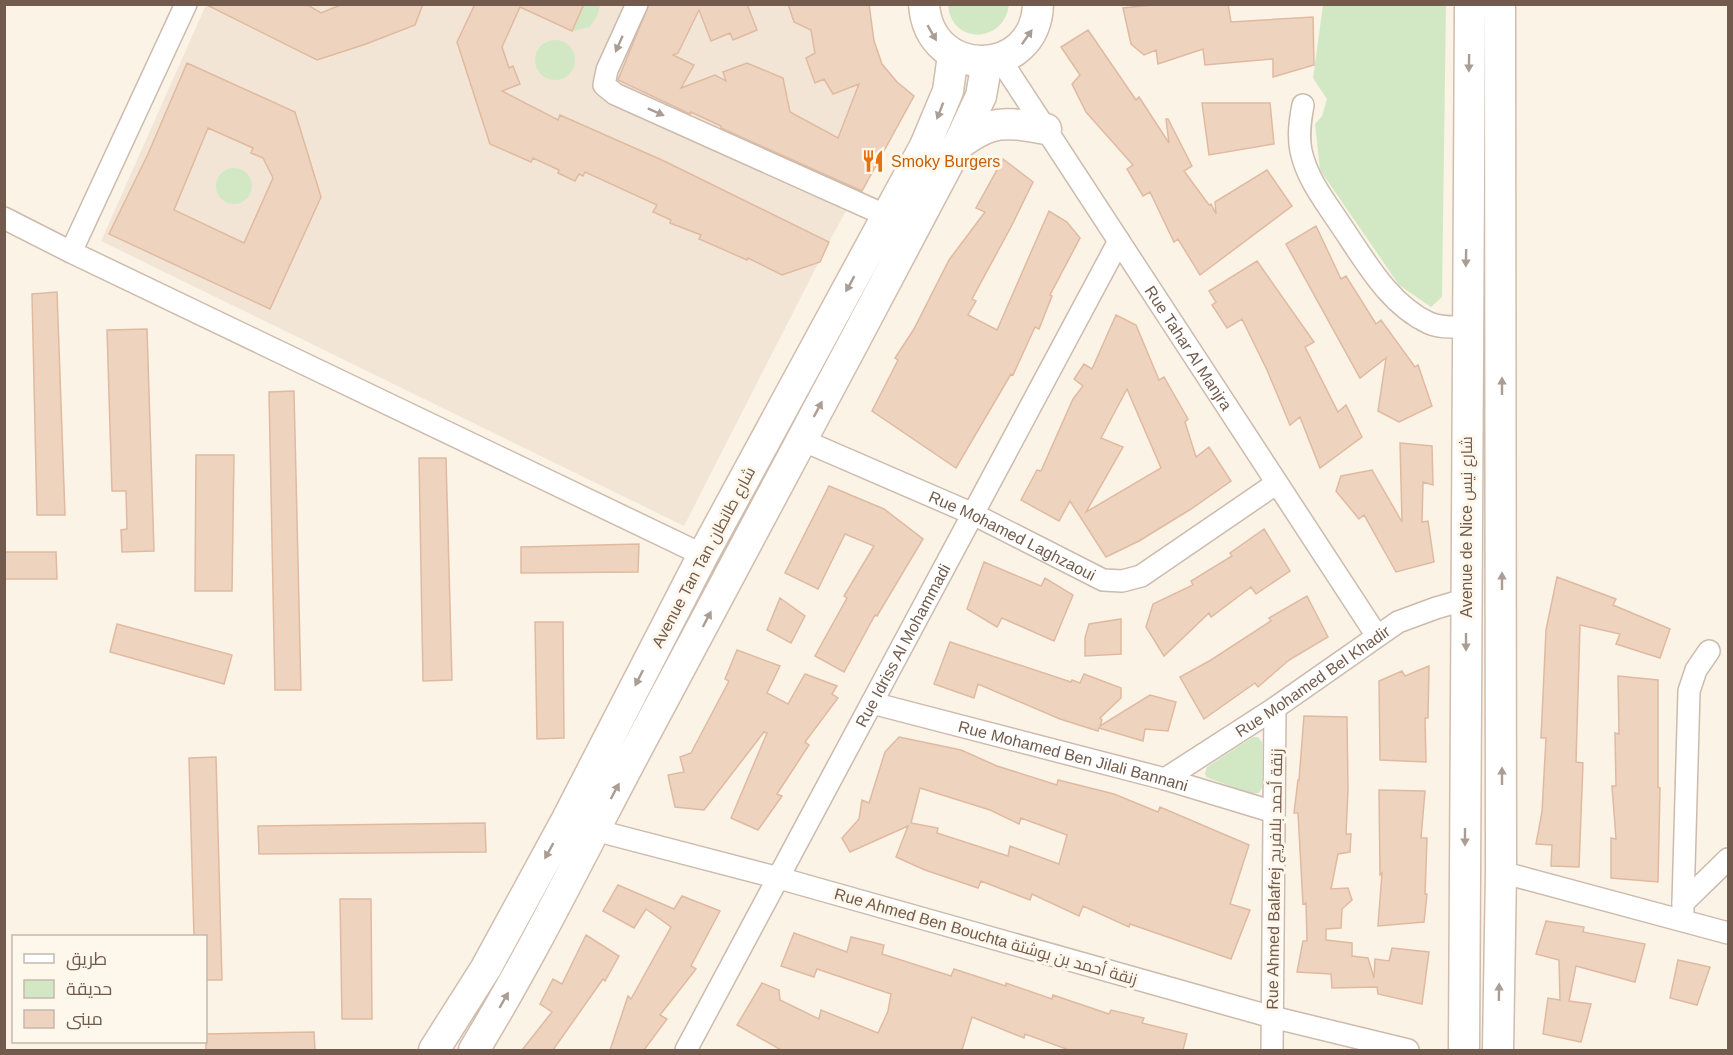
<svg xmlns="http://www.w3.org/2000/svg" width="1733" height="1055" viewBox="0 0 1733 1055" font-family="Helvetica,Cairo,sans-serif">
<style>
.residential{fill:#f2e5d5}
.green{fill:#d2e8c5}
.building{fill:#eed3bf;stroke:#e0baa0;stroke-width:1.5;fill-rule:evenodd}
.lines{fill:none;stroke-linecap:round;stroke-linejoin:round}
.street-casing{stroke:#ccbbad;stroke-width:24}
.secondary-casing{stroke:#d0bdad;stroke-width:33}
.street{stroke:#fff;stroke-width:21}
.secondary{stroke:#fff;stroke-width:30}
.oneway{fill:#aa9d94}
.labels{text-anchor:middle;stroke-width:6;stroke-linejoin:round;paint-order:stroke}
.food-label{font-size:16px;fill:#c56008;stroke:#fef7ec;text-anchor:start}
.street-label{font-size:16px;fill:#725b4c;stroke:#fef7ec}
</style>
<rect width="100%" height="100%" fill="#fbf3e6"/>
<path class="residential" d="M206,5H869L873,39L882,64L897,82L914,96L860,194L846,211L829,242L684,526L101,241Z"/>
<path class="green" d="M1009,4C1005,44 951,45 948,5Z
M584,5H600L598,14L590,27L572,31Z
M1323,5H1446L1442,297L1431,307L1399,285L1320,170L1315,124L1322,116L1327,99L1313,78Z
M535 60a20 20 0 1 1 40 0a20 20 0 1 1-40 0Z
M216 186a18 18 0 1 1 36 0a18 18 0 1 1-36 0Z
M1253,737H1258L1262,742V788L1259,793L1251,794L1206,777L1205,773L1207,767Z"/>
<path class="building" d="M205,4H306L321,13L343,4H423L415,25L366,44L317,60Z
M475,4H584L572,31L520,7L502,47L509,68L513,66L520,84L502,91L558,120L560,115L664,161L829,242L820,262L782,275L748,258L747,260L699,239L701,235L670,223L671,220L653,212L657,205L585,172L583,176L579,174L575,181L558,173L559,170L533,158L531,162L490,144L457,42Z
M649,4H747L757,30L733,40L730,33L711,41L699,10L678,53L673,55L694,65L681,88L715,75L726,81L723,72L747,63L783,78L790,112L838,138L859,84L833,94L824,79L815,83L806,58L815,53L811,30L794,22L788,4H869L874,41L882,64L897,82L914,96L862,191L721,128V126L691,112L690,114L618,80Z
M1161,4H1228L1231,22L1313,17L1314,65L1273,77V59L1205,65L1203,49L1158,64L1156,50L1144,55L1131,44L1123,8Z
M1088,30L1136,100L1139,97L1169,143L1166,119H1168L1192,166L1184,171L1209,205L1211,204L1216,214L1215,202L1267,170L1292,206L1200,275L1178,239L1174,242L1150,192L1143,196L1127,169L1133,165L1086,112L1072,84L1080,75L1061,47Z
M187,63L295,112L321,197L270,309L109,234L148,154ZM208,128L253,148L251,153L263,158L273,178L244,243L174,210Z
M1202,103H1270L1274,144L1209,155Z
M1003,159L1033,182L1012,225L972,299L976,301L968,315L997,330L1049,211L1067,222L1080,238L1050,295L1052,296L1039,329L1035,327L1013,375L1011,374L956,468L872,411L898,360L895,358L914,329L949,260L985,212L976,208Z
M1316,226L1341,279L1346,276L1376,324L1381,320L1415,367L1418,365L1432,406L1399,422L1378,411L1386,358L1360,378L1286,244Z
M1257,261L1314,342L1305,347L1338,412L1346,405L1362,437L1320,468L1300,417L1290,425L1267,370L1242,319L1227,328L1212,305L1216,302L1209,291Z
M57,292L65,515H37L32,294Z
M1116,315L1136,325L1159,380L1164,377L1188,419L1185,422L1196,457L1209,447L1231,481L1191,509L1139,541L1106,557L1070,501L1059,521L1021,500L1037,470L1041,471L1073,399L1083,386L1074,379L1084,364L1092,369ZM1127,389L1161,468L1086,512L1123,447L1101,438Z
M147,329L154,551L122,552L121,530L127,529L126,491H112L107,330Z
M294,391L301,690H275L269,392Z
M1400,443L1432,446L1433,485L1423,482L1422,522L1428,521L1434,562L1396,572L1364,515L1359,519L1336,491L1341,476L1372,470L1402,522Z
M196,455H234L232,591H195Z
M419,458H446L452,680L423,681Z
M829,486L884,509L923,539L877,616L875,615L844,672L815,656L847,598L844,596L874,546L845,534L818,589L785,573Z
M1264,529L1290,571L1256,594L1251,587L1211,617L1209,613L1164,656L1146,627L1153,604L1193,585L1191,581L1232,556L1230,553Z
M639,544L638,572L521,573V547Z
M4,552H56L57,579H4Z
M984,562L1041,586L1045,578L1073,595L1054,641L1002,618L997,627L967,609Z
M1557,577L1616,599L1613,605L1670,629L1660,658L1616,644L1620,634L1580,625L1576,762L1583,763L1579,867L1551,866L1552,845L1536,844L1542,812L1546,738H1541L1546,630Z
M1307,596L1328,637L1289,660L1258,687L1255,683L1204,719L1180,677L1211,660L1271,621L1269,618Z
M780,598L805,616L791,643L767,630Z
M1121,619V654L1085,656V638L1089,624Z
M535,622H563L564,738L537,739Z
M117,624L232,655L224,684L110,652Z
M950,642L1071,682L1072,680L1080,683L1084,674L1121,688V698L1100,718L1102,720L1100,726L1150,695L1176,702L1168,731L1145,729L1143,741L1099,728L1098,731L1060,719L978,684L974,698L934,684Z
M737,650L780,666L767,693L788,704L805,674L837,686L832,694L838,698L805,742L809,745L777,794L782,796L758,830L731,818L767,733L764,732L704,810L675,807L668,775L684,772L680,757L691,753L729,681L725,679Z
M1429,666L1428,718H1425L1426,762L1380,760L1379,681L1402,671L1405,676Z
M1618,676L1658,680V787L1660,788L1658,882L1611,878V838L1616,839L1612,786H1616L1615,733L1619,734Z
M1304,716L1347,717L1348,790L1346,834H1351L1350,852L1338,854L1331,889L1348,888L1352,900L1342,909L1341,928L1326,929V940L1352,943V956L1368,958L1374,978L1375,959L1389,961L1392,948L1429,952L1422,1004L1378,994L1377,987L1332,988L1331,974L1297,972L1303,941H1307L1306,903L1303,904L1298,813H1294L1298,780H1299Z
M899,737L961,750L997,766L1057,785L1058,780L1114,794L1158,812L1160,807L1249,845L1230,904L1250,910L1231,959L1130,924L1129,927L1083,906L1079,916L1032,894L1030,900L981,881L978,888L925,870L896,857L908,826L850,852L842,838L859,819L862,800L869,803L885,752ZM920,788L990,810L1019,824L1021,818L1067,835L1059,864L1010,846L1008,856L937,833L938,828L911,823Z
M216,757L222,980H206V936H194L189,758Z
M1379,790L1425,791L1421,838H1427L1425,894H1427L1424,922L1378,926L1382,873L1380,875Z
M485,823L486,852L259,854L258,826Z
M618,885L674,909L682,896L720,911L691,966L696,969L660,1015L667,1019L644,1050H610L628,996L631,999L671,927L646,909L634,928L603,911Z
M340,899H371L372,1019H342Z
M1546,921L1584,927L1583,932L1645,944L1635,982L1576,966L1569,1001L1591,1004L1581,1042L1543,1034L1548,998L1560,1000L1559,960L1536,954Z
M794,933L847,952L851,937L884,945L882,954L951,976L954,969L1006,986V983L1052,999L1053,995L1109,1014L1111,1010L1144,1018L1142,1023L1187,1034L1183,1050H1069L1025,1034L1024,1038L972,1017L962,1050H781L737,1025L762,983L779,990L780,1000L819,1019L821,1010L878,1033L888,1011L891,994L817,969L814,977L781,966Z
M586,935L619,956L605,981L603,979L553,1050H522L552,1012L540,1004L553,979L562,984Z
M1678,960L1710,967L1697,1005L1670,998Z
M314,1032L315,1050H206V1034Z"/>
<g class="lines">
<g class="street-casing">
<g id="street">
<path d="M637,4L607,70L604,85L615,94L887,216"/>
<path id="s1" d="M1000,59L1377,636"/>
<path d="M1303,105C1300,121 1298,135 1301,151C1307,179 1325,201 1340,224C1364,259 1388,304 1429,323C1440,328 1453,327 1465,327"/>
<path d="M4,218L71,252L703,555"/>
<path d="M71,252L186,4"/>
<path id="s2" d="M802,440L973,514L1103,580L1122,581L1141,576L1277,483"/>
<path id="s3" d="M872,703L1165,779L1274,812"/>
<path id="s4" d="M1165,779L1275,708L1398,622L1436,608L1467,599"/>
<path d="M583,827L779,878L1272,1017L1408,1050"/>
<path d="M1501,872L1728,933"/>
<path d="M1683,903L1689,691L1696,670L1709,651"/>
<path d="M1683,911V903L1728,859"/>
<path id="s5" d="M686,1050L1119,241"/>
<path d="M1272,1050L1275,708"/>
</g>
</g>
<g class="secondary-casing">
<path id="secondary" d="M924,4C929,81 1036,79 1038,4
M958,145C993,119 1005,122 1046,129
M434,1050L486,968L565,823L703,555L925,146L948,91L953,55
M474,1050C534,952 584,848 638,747C746,546 852,346 958,145L981,96L987,62
M1464,1050C1466,702 1465,353 1470,4
M1498,1050L1501,872L1500,4"/>
</g>
<use href="#street" class="street"/>
<use href="#secondary" class="secondary"/>
</g>
<defs><path id="oneway-solid" d="M-6-.8H1V-3.2L6.5 0L1 3.2V.8H-6Z" transform="scale(1.5)"/></defs>
<g class="oneway">
<use href="#oneway-solid" transform="translate(932 33) rotate(60)"/>
<use href="#oneway-solid" transform="translate(1027 37) rotate(-55)"/>
<use href="#oneway-solid" transform="translate(619 44) rotate(114)"/>
<use href="#oneway-solid" transform="translate(1469 63) rotate(91)"/>
<use href="#oneway-solid" transform="translate(940 111) rotate(111)"/>
<use href="#oneway-solid" transform="translate(656 112) rotate(24)"/>
<use href="#oneway-solid" transform="translate(1466 258) rotate(91)"/>
<use href="#oneway-solid" transform="translate(850 284) rotate(119)"/>
<use href="#oneway-solid" transform="translate(1502 386) rotate(-90)"/>
<use href="#oneway-solid" transform="translate(818 409) rotate(-62)"/>
<use href="#oneway-solid" transform="translate(1502 581) rotate(-90)"/>
<use href="#oneway-solid" transform="translate(707 619) rotate(-62)"/>
<use href="#oneway-solid" transform="translate(1466 642) rotate(90)"/>
<use href="#oneway-solid" transform="translate(639 678) rotate(117)"/>
<use href="#oneway-solid" transform="translate(1502 776) rotate(-90)"/>
<use href="#oneway-solid" transform="translate(615 791) rotate(-62)"/>
<use href="#oneway-solid" transform="translate(1465 837) rotate(90)"/>
<use href="#oneway-solid" transform="translate(549 851) rotate(119)"/>
<use href="#oneway-solid" transform="translate(1499 992) rotate(-89)"/>
<use href="#oneway-solid" transform="translate(504 1000) rotate(-60)"/>
</g>
<defs>
<g id="restaurant-bare" transform="scale(1.8)"><path d="M-5-6h1v4h1v-4h1v4h1v-4h1v5L-1.5 .5V6h-2V.5L-5-1ZM5-6V6H3V1.5H1.5Q1.5-4 5-6Z" fill="#e8710a" stroke="#fef7ec" stroke-width="2.5" paint-order="stroke"/></g>
</defs>
<g fill-rule="evenodd">
<use href="#restaurant-bare" x="873" y="161"/>
</g>
<g class="labels">
<g class="food-label">
<text x="891" y="167">Smoky Burgers</text>
</g>
<g class="street-label">
<text dy="6" stroke="none"><textPath href="#s1" startOffset="345">Rue Tahar Al Manjra</textPath></text>
<text transform="translate(1466 527) rotate(-90)" y="6">Avenue de Nice شارع نيس</text>
<text dy="6" stroke="none"><textPath href="#s2" startOffset="231">Rue Mohamed Laghzaoui</textPath></text>
<text transform="translate(703 557) rotate(-62)" y="6">Avenue Tan Tan شارع طانطان</text>
<text dy="6" stroke="none"><textPath href="#s5" startOffset="459">Rue Idriss Al Mohammadi</textPath></text>
<text dy="6" stroke="none"><textPath href="#s4" startOffset="177">Rue Mohamed Bel Khadir</textPath></text>
<text dy="6" stroke="none"><textPath href="#s3" startOffset="208">Rue Mohamed Ben Jilali Bannani</textPath></text>
<text transform="translate(1274 879) rotate(-89)" y="6">Rue Ahmed Balafrej زنقة أحمد بلافريج</text>
<text transform="translate(986 936) rotate(16)" y="6">Rue Ahmed Ben Bouchta زنقة أحمد بن بوشتة</text>
</g>
</g>
<rect width="1733" height="1055" fill="none" stroke="#725b4c" stroke-width="12"/>
<rect x="12" y="935" width="195" height="108" fill="#fef7ec" stroke="#c6b9ac" stroke-width="1.5"/>
<rect x="24" y="954" width="30" height="9" fill="#ffffff" stroke="#c6b9ac" stroke-width="1.5"/>
<text x="66" y="965" font-size="18" fill="#725b4c">طريق</text>
<rect x="24" y="980" width="30" height="18" fill="#d2e8c5" stroke="#c6b9ac" stroke-width="1.5"/>
<text x="66" y="995" font-size="18" fill="#725b4c">حديقة</text>
<rect x="24" y="1010" width="30" height="18" fill="#eed3bf" stroke="#c6b9ac" stroke-width="1.5"/>
<text x="66" y="1025" font-size="18" fill="#725b4c">مبنى</text>
</svg>
